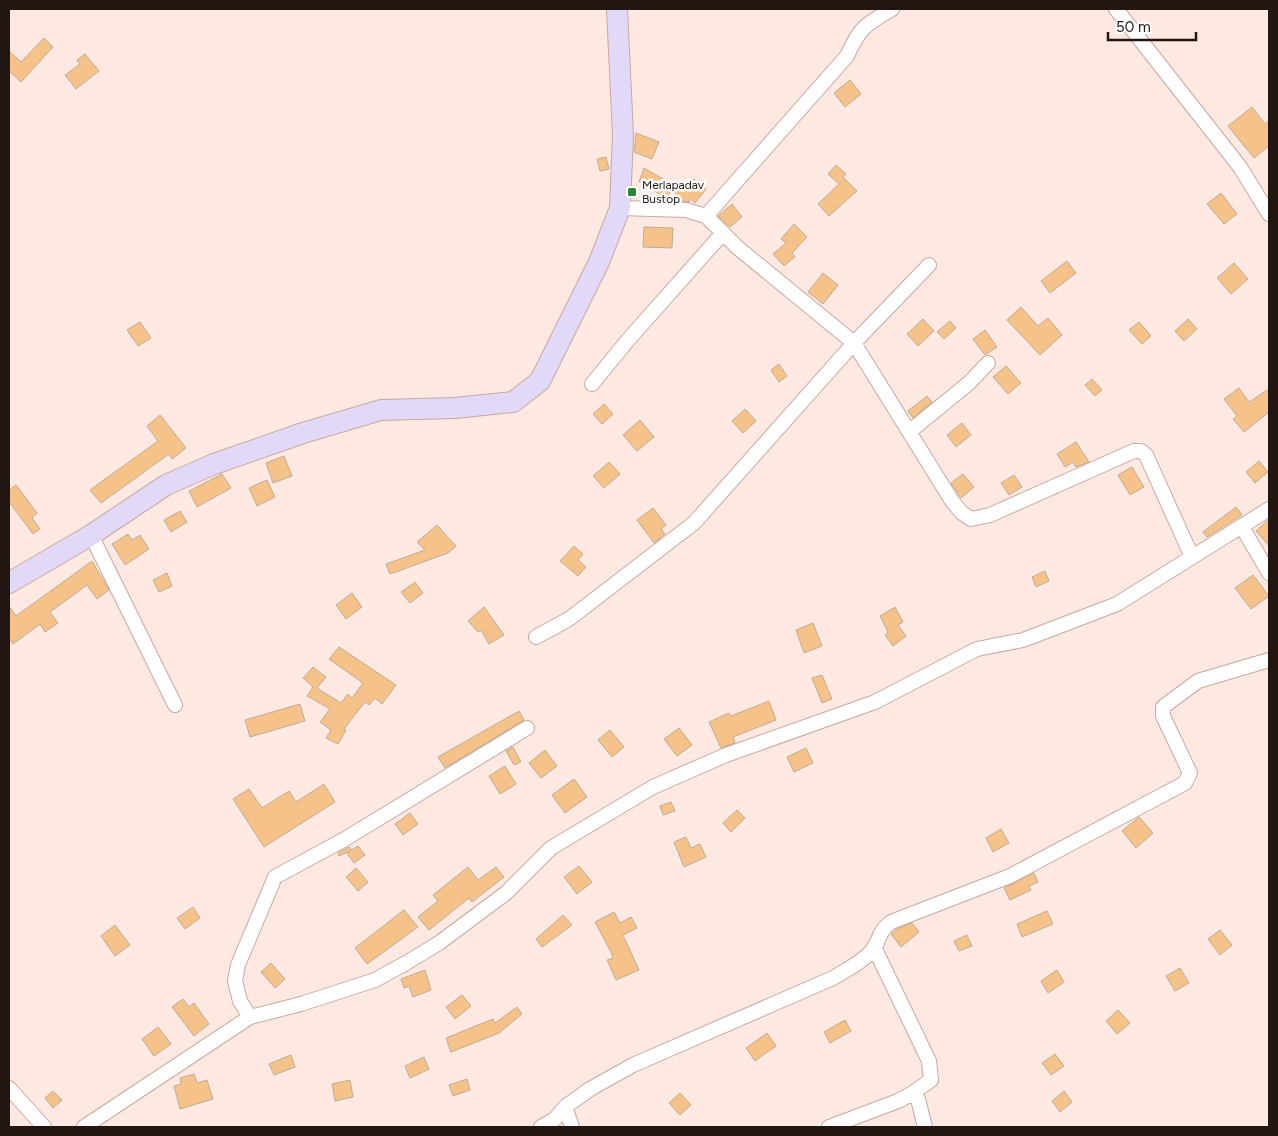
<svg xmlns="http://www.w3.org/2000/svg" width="1278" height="1136" viewBox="0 0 1278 1136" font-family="Figtree,sans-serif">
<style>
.building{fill:#f5c289;stroke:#c0ab93}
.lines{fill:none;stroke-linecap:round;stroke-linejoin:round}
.minor-casing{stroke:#c8a89d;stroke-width:16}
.secondary-casing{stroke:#c8a89d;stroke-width:22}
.minor{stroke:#fff;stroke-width:14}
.secondary{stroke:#e2d9f8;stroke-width:20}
.poi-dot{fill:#278638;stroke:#fff;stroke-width:2}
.labels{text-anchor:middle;stroke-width:5;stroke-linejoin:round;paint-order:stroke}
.poi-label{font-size:12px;fill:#211612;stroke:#fff;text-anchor:start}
</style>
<rect width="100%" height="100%" fill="#fee9e2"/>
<path class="building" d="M44,38L53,47L21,82L9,71V51L21,62Z
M85,54L99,71L76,89L65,75L80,64L77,60Z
M850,80L861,94L845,107L834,93Z
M1252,107L1265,124L1269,120V146L1254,158L1228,126Z
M636,133L659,142L652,159L634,152Z
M606,157L609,169L600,171L597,159Z
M836,165L846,174L843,177L857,191L829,216L818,204L839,184L828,174Z
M644,168L684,191L694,179L706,189L695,203L691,199L689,202L683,201L671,191L667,198L649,188L650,186L639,182Z
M1221,193L1237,214L1224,224L1207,204Z
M732,204L742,217L730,227L718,216Z
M794,224L807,237L792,253L795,257L784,266L773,254L786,243L781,239Z
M644,227L673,228L672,248L643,247Z
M1067,261L1076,273L1050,293L1041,281Z
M1234,263L1248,279L1231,294L1217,278Z
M823,273L838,285L823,304L808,292Z
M1021,307L1038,326L1048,318L1062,335L1040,355L1007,320Z
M923,319L934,331L918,346L907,334Z
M1188,319L1197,329L1184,341L1175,331Z
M950,321L956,328L944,339L937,332Z
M140,322L151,338L138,346L127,330Z
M1139,322L1151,336L1142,344L1129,330Z
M985,330L997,347L985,355L973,339Z
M779,364L787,376L779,382L771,370Z
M1006,366L1021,383L1008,394L993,377Z
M1092,379L1102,390L1095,396L1085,385Z
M1239,388L1249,402L1269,389V412L1244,432L1233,419L1237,416L1224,399Z
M927,396L932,402L913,418L908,411Z
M604,404L613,414L602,424L593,414Z
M745,409L756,421L743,433L732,421Z
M160,415L186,448L172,459L169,454L101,503L90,490L158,441L147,426Z
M640,420L654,437L637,451L623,435Z
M962,423L971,435L956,447L947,435Z
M1076,442L1089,462L1076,467L1073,462L1065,467L1057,454Z
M284,456L292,476L273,483L266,463Z
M1259,461L1268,472L1255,483L1246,472Z
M609,462L620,474L604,488L593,476Z
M1132,467L1144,487L1130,495L1118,475Z
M222,474L231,488L197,507L189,491Z
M963,474L974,487L961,498L951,483Z
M1014,475L1022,487L1009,495L1001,483Z
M267,480L275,497L257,506L249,488Z
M16,485L37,513L32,518L40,529L33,534L9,502V490Z
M1236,507L1242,515L1207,537L1203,532Z
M653,508L666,525L661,529L665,534L654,543L637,520Z
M180,511L187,522L171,532L164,520Z
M1269,519V546L1256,531Z
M437,525L456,546L448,553L390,574L386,564L425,550L417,542Z
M128,534L132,540L140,535L149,549L125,565L112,544Z
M574,546L583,554L578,560L586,567L578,576L560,561Z
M92,561L109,590L97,599L87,585L50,612L58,623L45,632L40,624L13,644L9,639V606L16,616Z
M1045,571L1049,581L1036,587L1032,577Z
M167,573L172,586L159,592L153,580Z
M1253,575L1269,596L1251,609L1235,588Z
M415,582L423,593L410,603L401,592Z
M352,593L362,607L346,619L336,605Z
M484,607L504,635L489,644L481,630L478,632L468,621Z
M895,607L903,622L898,625L906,636L893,646L885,635L888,632L880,616Z
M813,623L822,646L804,653L796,630Z
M339,647L396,685L382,704L375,698L369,705L365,702L344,729L346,730L338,744L326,738L331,730L320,722L330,709L307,696L313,687L303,678L313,667L326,677L317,688L341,703L348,694L352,698L363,683L329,659Z
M822,675L832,699L822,703L812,678Z
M769,701L776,720L733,737L735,743L721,748L709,722L729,713L731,716Z
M300,704L305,721L250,737L245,720Z
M519,711L524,720L445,768L438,757Z
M679,728L692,745L677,756L664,739Z
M610,730L624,747L612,757L598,740Z
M513,747L521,762L514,765L506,751Z
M806,748L813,763L794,772L787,757Z
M545,750L557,766L541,778L529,763Z
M505,766L516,784L500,794L489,776Z
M574,779L587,797L565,813L552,795Z
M324,784L335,802L264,847L233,799L249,789L262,808L289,791L296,802Z
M671,802L675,811L663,815L660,806Z
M737,810L745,818L731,832L723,823Z
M410,813L418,824L403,835L395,824Z
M1139,817L1153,833L1136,848L1122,831Z
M1001,829L1009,843L993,852L986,838Z
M686,837L691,848L700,844L706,857L684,867L674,842Z
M358,846L365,855L354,863L347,853L350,851L339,856L338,853L349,847L352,850Z
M579,866L592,882L577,894L564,877Z
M468,867L478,880L496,867L504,877L472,902L469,898L429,930L418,917L438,901L433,895Z
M356,868L368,882L358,891L346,877Z
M1034,873L1038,882L1029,886L1031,890L1010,900L1004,888Z
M193,907L200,918L185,929L177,918Z
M404,910L418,927L367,964L355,948Z
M1047,911L1053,924L1022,937L1017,924Z
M614,912L620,923L631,917L637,928L623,935L639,970L616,980L607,960L613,958L611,952L595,922Z
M563,915L572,925L542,947L536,939Z
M912,923L919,932L901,947L891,934L897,929Z
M115,925L130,945L115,956L101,936Z
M1220,930L1232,945L1220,955L1208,939Z
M967,935L972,946L959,951L954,941Z
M271,963L285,979L275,988L261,972Z
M1180,968L1189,983L1175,991L1166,976Z
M425,970L431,990L413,997L409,986L404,988L401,979Z
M1057,970L1064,982L1048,993L1041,981Z
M462,995L471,1006L455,1019L446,1007Z
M183,999L189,1007L194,1003L209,1024L194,1036L172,1007Z
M517,1007L522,1014L499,1033L451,1052L446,1038L493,1019L495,1023Z
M1118,1010L1130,1023L1117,1034L1106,1021Z
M845,1020L851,1031L830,1043L824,1032Z
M158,1027L171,1044L154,1056L142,1039Z
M767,1033L776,1046L755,1061L746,1048Z
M1055,1054L1064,1066L1051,1075L1042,1063Z
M291,1055L295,1067L274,1075L269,1064Z
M424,1057L429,1069L410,1078L405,1066Z
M194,1074L197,1083L207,1080L213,1099L180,1109L174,1086L181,1084L180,1078Z
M467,1079L470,1090L453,1096L449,1085Z
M350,1080L353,1097L335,1101L332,1084Z
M53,1091L62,1100L53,1108L45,1098Z
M1064,1091L1072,1102L1060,1112L1052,1101Z
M680,1093L691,1105L680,1115L669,1103Z"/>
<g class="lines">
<g class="minor-casing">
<path id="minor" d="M1116,9L1240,167L1269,214
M620,208L686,210L706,216L738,248L854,343L952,501L962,513L971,519L990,515L1134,451H1141L1146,455L1192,557
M706,216L847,56C860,27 865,25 892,9
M592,384L628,340L723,233
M909,432L969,383L988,363
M1242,527L1269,573
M91,535L175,705
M536,637L569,619L694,523L854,343L929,265
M874,947L929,1061L931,1080L911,1094
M250,1017L240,1001L235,981L238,965L275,877L345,839L527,728
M9,1088L44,1127
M565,1107L572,1127
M84,1127L250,1017L301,1004L375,980L406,963L439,943L506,893L551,848L653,787L726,755L875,702L977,649L1023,640L1117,604L1269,509
M541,1127L555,1119L565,1107L590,1089L633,1065L833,978C846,970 861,963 872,951C881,939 877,933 891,922L1010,876L1185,783L1190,773L1163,716V707L1198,681L1269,660
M829,1127L898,1101L911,1094L918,1099L925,1127"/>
</g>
<g class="secondary-casing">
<path id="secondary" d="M9,583L91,535L166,485L214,464L303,433L381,410L455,408L513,402L540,381L599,262L620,208L623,135L617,9"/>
</g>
<use href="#minor" class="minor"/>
<use href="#secondary" class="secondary"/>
</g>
<rect class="poi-dot" x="627" y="187" width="10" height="10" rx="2.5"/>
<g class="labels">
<g class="poi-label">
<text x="642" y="189">Merlapadav<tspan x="642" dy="14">Bustop</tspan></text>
</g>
</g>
<rect width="1278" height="1136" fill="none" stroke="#211612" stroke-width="20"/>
<path d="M1108 32v8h88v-8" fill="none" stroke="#211612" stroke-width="2.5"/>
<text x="1116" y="32" font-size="15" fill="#211612" stroke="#ffffff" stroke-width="4" paint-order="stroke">50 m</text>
</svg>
